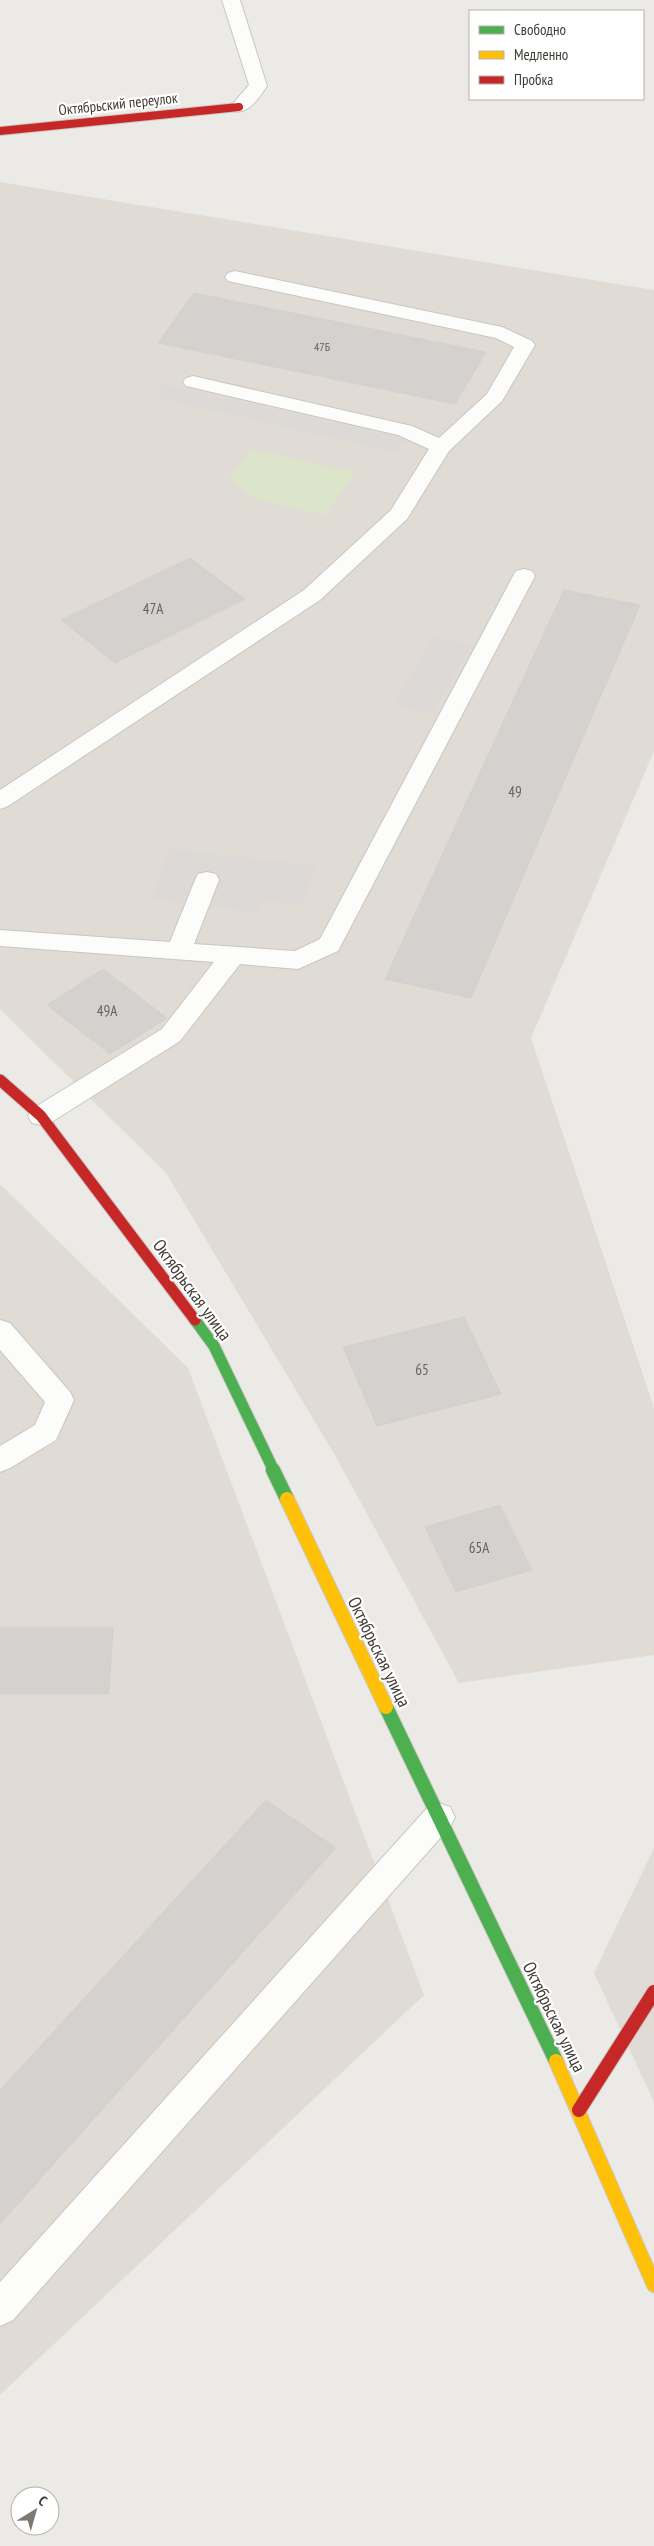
<svg xmlns="http://www.w3.org/2000/svg" width="654" height="2546" viewBox="0 0 654 2546" font-family="'PT Sans Narrow',sans-serif">
<style>
.residential{fill:#e0dbd4}
.green{fill:#dce4c9}
.parking{fill:#dcd9d7}
.building{fill:#d4d1ce;stroke:#d4d1cd}
.lines{fill:none;stroke-linecap:round;stroke-linejoin:round}
.lane-casing{stroke:#c9c6c3;stroke-width:2}
.fast-far1-casing{stroke:#ccc7c0;stroke-width:13}
.fast-casing{stroke:#ccc7c0;stroke-width:16}
.slow-casing{stroke:#ccc7c0;stroke-width:16}
.jam-far2-casing{stroke:#ccc7c0;stroke-width:10}
.jam-far1-casing{stroke:#ccc7c0;stroke-width:13}
.jam-casing{stroke:#ccc7c0;stroke-width:16}
.lane{fill:#fcfcfb;fill-rule:evenodd}
.fast-far1{stroke:#4caf50;stroke-width:11}
.fast{stroke:#4caf50;stroke-width:14}
.slow{stroke:#ffc107;stroke-width:14}
.jam-far2{stroke:#c62828;stroke-width:8}
.jam-far1{stroke:#c62828;stroke-width:11}
.jam{stroke:#c62828;stroke-width:14}
.labels{text-anchor:middle;stroke-width:4.5;stroke-linejoin:round;paint-order:stroke}
.far-number-label{font-size:12px;fill:#67625c}
.far-street-label{font-size:15px;fill:#413b34;stroke:#fff}
.number-label{font-size:15px;fill:#67625c}
.street-label{font-size:18px;fill:#413b34;stroke:#fff}
</style>
<rect width="100%" height="100%" fill="#eceae7"/>
<path class="residential" d="M0,182L654,290V751L531,1038L654,1408V1655L459,1683L336,1457L166,1173L0,1009Z
M0,1184L188,1368L424,1995L0,2395Z
M654,1848V2102L594,1973Z"/>
<path class="green" d="M251,449L355,472L325,515L256,499L229,479Z"/>
<path class="parking" d="M163,384L405,439L396,452L153,397Z
M433,637L471,646L432,714L394,705Z
M169,849L315,866L304,905L260,900L257,912L153,899Z"/>
<path class="building" d="M194,293L486,352L455,404L158,343Z
M190,558L245,599L115,663L61,620Z
M564,590L640,605L471,998L385,979Z
M103,969L167,1018L110,1054L47,1005Z
M464,1317L501,1394L377,1426L343,1347Z
M500,1505L532,1570L456,1592L425,1527Z
M0,1627H113L109,1694H0Z
M266,1800L336,1848L0,2224V2090Z"/>
<g class="lines">
<g class="lane-casing">
<path id="lane" d="M222,0H240L267,86C259,98 248,115 233,111L230,107L249,85Z
M235,271L502,327L532,341L535,345L502,401L449,451L407,519L320,600L8,806L0,809V790L304,590L391,510L429,449L398,435L186,386L183,382L186,378L193,376L412,426L439,438L487,394L514,347L496,338L228,281L225,277L228,273Z
M524,569L532,571L535,576L338,951L298,969L240,964L180,1041L50,1123L41,1125L32,1123L28,1116L32,1109L162,1029L214,962L0,946V930L170,942L195,880L198,874L207,872L216,874L219,880L194,944L295,951L320,939L513,576L516,571Z
M0,1320L10,1323L70,1392L74,1400L56,1440L10,1468L0,1472V1446L35,1425L45,1402L0,1350Z
M439,1803L450,1807L455,1817L450,1827L13,2320L0,2326V2282L428,1807Z"/>
</g>
<g class="fast-far1-casing">
<path id="fast-far1" d="M195,1320L214,1346L274,1471"/>
</g>
<g class="fast-casing">
<path id="fast" d="M273,1470L287,1499
M386,1707L556,2061"/>
</g>
<g class="slow-casing">
<path id="slow" d="M287,1499L386,1707
M556,2061L654,2285"/>
</g>
<g class="jam-far2-casing">
<path id="jam-far2" d="M0,131L239,107"/>
</g>
<g class="jam-far1-casing">
<path id="jam-far1" d="M0,1080L41,1116L195,1320"/>
</g>
<g class="jam-casing">
<path id="jam" d="M579,2110L654,1992"/>
</g>
<use href="#lane" class="lane"/>
<use href="#fast-far1" class="fast-far1"/>
<use href="#fast" class="fast"/>
<use href="#slow" class="slow"/>
<use href="#jam-far2" class="jam-far2"/>
<use href="#jam-far1" class="jam-far1"/>
<use href="#jam" class="jam"/>
</g>
<g class="labels">
<g class="far-number-label">
<text x="322" y="351">47Б</text>
</g>
<g class="far-street-label">
<text transform="translate(118 104) rotate(-6)" y="5">Октябрьский переулок</text>
</g>
<g class="number-label">
<text x="153" y="614">47А</text>
<text x="515" y="797">49</text>
<text x="107" y="1016">49А</text>
<text x="422" y="1375">65</text>
<text x="479" y="1553">65А</text>
</g>
<g class="street-label">
<text transform="translate(192 1290) rotate(54)" y="6">Октябрьская улица</text>
<text transform="translate(379 1652) rotate(64)" y="6">Октябрьская улица</text>
<text transform="translate(554 2017) rotate(64)" y="6">Октябрьская улица</text>
</g>
</g>
<rect x="469" y="10" width="175" height="90" fill="#ffffff" stroke="#b3b1ae"/>
<rect x="479" y="26" width="25" height="8" fill="#4caf50" stroke="#b3b1ae"/>
<text x="514" y="35" font-size="15" fill="#413b34">Свободно</text>
<rect x="479" y="51" width="25" height="8" fill="#ffc107" stroke="#b3b1ae"/>
<text x="514" y="60" font-size="15" fill="#413b34">Медленно</text>
<rect x="479" y="76" width="25" height="8" fill="#c62828" stroke="#b3b1ae"/>
<text x="514" y="85" font-size="15" fill="#413b34">Пробка</text>
<g transform="translate(35 2511) rotate(37)"><circle r="24" fill="#ffffff" stroke="#b3b1ae"/>
<path d="M0-4L9 19L0 12L-9 19Z" fill="#7d7873"/>
<text y="-8" font-size="14" font-weight="bold" text-anchor="middle" fill="#413b34">С</text>
</g>
</svg>
